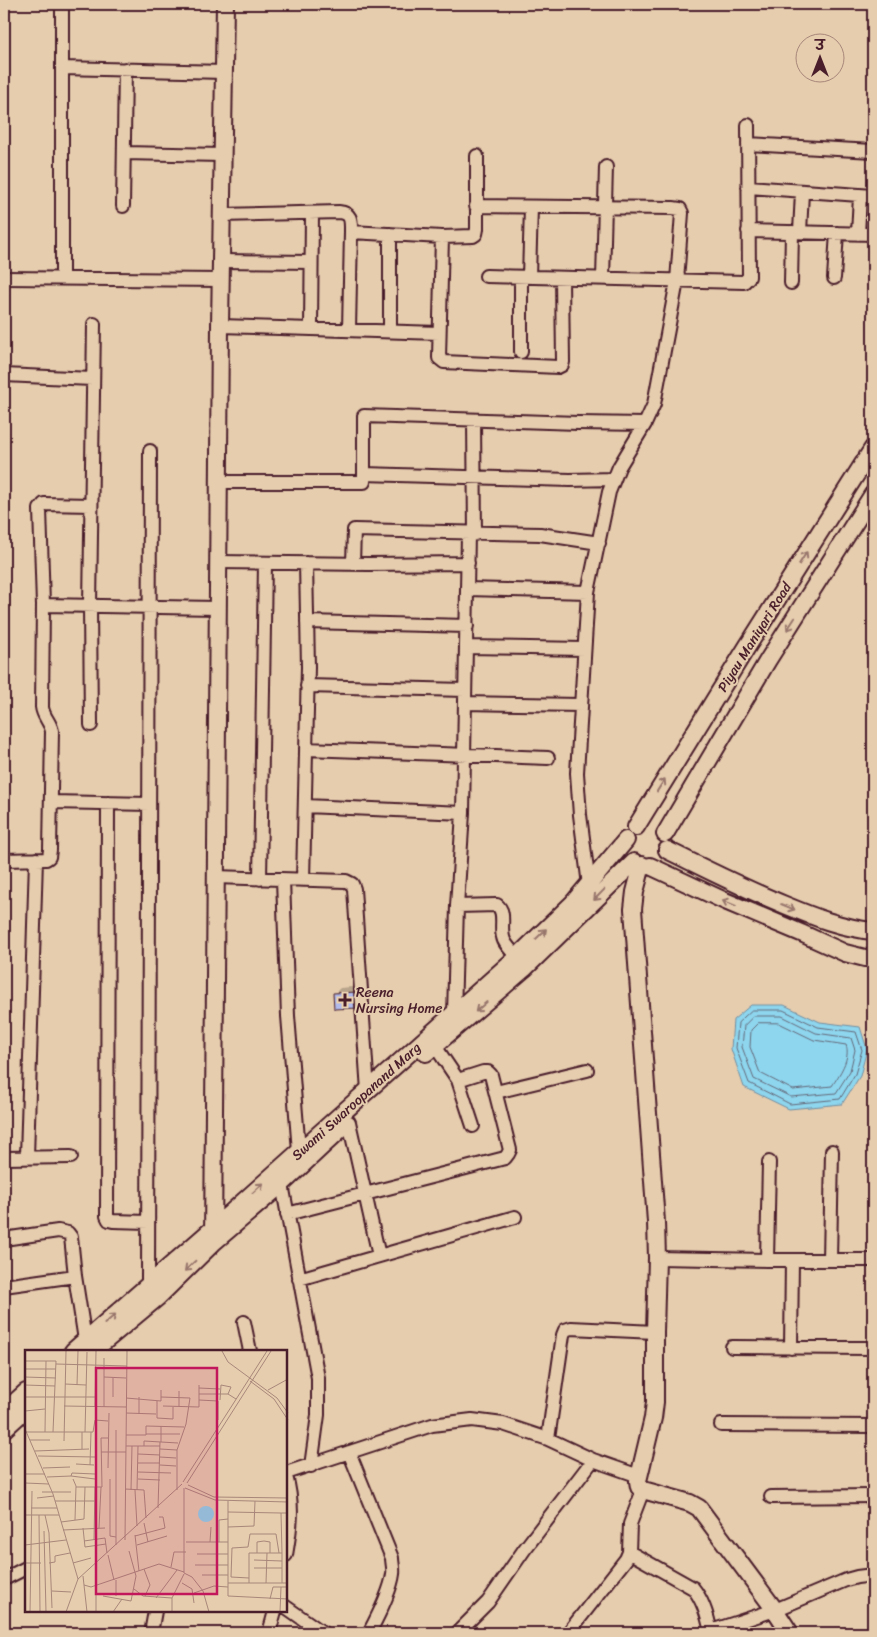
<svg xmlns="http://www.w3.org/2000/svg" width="877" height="1637" viewBox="0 0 877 1637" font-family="Sriracha,'Playpen Sans Deva',sans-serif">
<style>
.water{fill:#8dd6ee;stroke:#728da0}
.shadow{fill:#0003}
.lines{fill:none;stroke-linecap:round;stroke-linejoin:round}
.shore{stroke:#656879;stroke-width:1}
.building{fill:#b1baea;stroke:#4a1f2b}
.minor-casing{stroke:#4a1f2b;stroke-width:16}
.tertiary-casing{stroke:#4a1f2b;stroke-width:20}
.minor{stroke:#e6cdae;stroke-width:12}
.tertiary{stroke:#e6cdae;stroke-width:16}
.oneway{stroke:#98766c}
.poi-dot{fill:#4a1f2b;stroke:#e6cdae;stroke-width:2}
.labels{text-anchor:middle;stroke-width:4;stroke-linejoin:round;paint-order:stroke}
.street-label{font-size:14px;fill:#4a1f2b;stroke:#e6cdae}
.poi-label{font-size:14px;fill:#4a1f2b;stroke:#e6cdae;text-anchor:start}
.inset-road{fill:none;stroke:#a8877a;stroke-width:1}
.view{fill:#c2185b;fill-opacity:0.15;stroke:#c2185b;stroke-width:2.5}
.inset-edge{fill:none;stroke:#4a1f2b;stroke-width:2.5}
</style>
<rect width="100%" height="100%" fill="#e6cdae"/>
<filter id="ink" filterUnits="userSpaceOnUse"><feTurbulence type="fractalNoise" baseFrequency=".02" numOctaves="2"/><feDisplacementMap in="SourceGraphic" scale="10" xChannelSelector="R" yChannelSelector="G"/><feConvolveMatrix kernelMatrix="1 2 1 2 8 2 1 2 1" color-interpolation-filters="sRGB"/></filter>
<g filter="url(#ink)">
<path class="water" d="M751,1005H784L820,1022L860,1027L867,1049L860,1076L842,1104L789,1109L744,1087L731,1049L733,1020Z"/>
<path class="shadow" d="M363,986L358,1006L334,994L340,988Z"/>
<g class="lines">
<path class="shore" d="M752,1010H783L818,1027L856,1032L862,1050L855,1074L840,1099L790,1104L749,1083L736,1048L738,1023Z
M754,1016H782L816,1033L851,1038L855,1050L850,1071L836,1093L791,1097L754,1079L742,1047L744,1026Z
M779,1023L814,1040L846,1045C851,1058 839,1075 832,1086L793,1090L760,1073L750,1047L751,1030L758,1023Z"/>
</g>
<path class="building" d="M358,992L359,1008L334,1009L333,993Z"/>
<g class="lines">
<g class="minor-casing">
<path id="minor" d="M62,68L224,72
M748,144L873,151
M124,153L222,155
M748,187L873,196
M123,206L125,69
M476,206L673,208L680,209L682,213L677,281L654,404L645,424L619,467L609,492L588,592L577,773L580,815L589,885
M221,215L339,212C352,213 351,221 351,232L442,237L473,236L476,234L477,229V156
M748,231L873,234
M800,232L802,192
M390,234V331
M858,234L860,196
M442,237L439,358L444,362L558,367L562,365L563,362L562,278
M221,261L311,262
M486,276L744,282L749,277L748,125
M529,277L531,207
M4,278L220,280
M62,278V4
M834,278L837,233
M603,279L606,167
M791,283L792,232
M220,326L439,333
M311,329L312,213
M349,330L351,232
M521,352V277
M4,375L92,379
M474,420L475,534
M364,474L570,480L613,479
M218,482H364V416L578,423L645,424
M218,562L368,564L468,563
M353,564L354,530L540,534L599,543
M467,589L588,592
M43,605L217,608
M307,622L467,626
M466,647L584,649
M307,686L465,690
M465,703L581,705
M91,725L90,606L94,324
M306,749L548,758
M52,802L149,804
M108,803L107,1216L109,1220L113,1221L148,1222
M305,806L463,813
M4,860L46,859L49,857L50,850L52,731C50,721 43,717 42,707L43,605L40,509L44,504L91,505
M215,877L346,881L352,884L354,889L368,1091
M260,879L265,563
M283,880L288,1016L299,1151
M303,880L308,667L306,563
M457,906L497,905C506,912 500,926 503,937C504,944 512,951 517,957
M454,1014L457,906L463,813L468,534
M435,1046L458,1080L473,1126
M496,1092L587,1070
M349,1122L379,1256
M27,1157L36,859
M4,1158L71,1157
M282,1184L318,1378V1415L311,1466
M287,1214L505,1158L508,1154L510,1150L491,1075L488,1072H483L458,1080
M4,1239L58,1231L68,1233L71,1237L75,1276L85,1340
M657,1258L767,1260H873
M767,1260L769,1162
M830,1260L832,1151
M299,1279L515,1217
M148,1285L150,451
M4,1286L75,1276
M244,1322L250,1351
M732,1347L873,1348
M791,1348L792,1260
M721,1425L873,1426
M548,1439L563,1335L565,1330L571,1328L655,1332
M349,1452L392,1558C392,1563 394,1569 393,1574C391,1590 377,1618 369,1633
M286,1473L432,1425L472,1420L503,1424L548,1439L593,1460L639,1476
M286,1476C294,1505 291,1526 286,1555
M771,1497L873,1496
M629,1552L693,1588C703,1600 708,1617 711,1633
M4,1579L26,1568
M286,1607L323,1633
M711,1631L775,1610L846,1580L857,1577L873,1575
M151,1633L155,1611
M269,1633L275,1611
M457,1633L488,1602L524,1550L593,1460
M568,1633L626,1559L629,1552L630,1524L643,1490"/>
</g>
<g class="tertiary-casing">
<path id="tertiary" d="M636,827L747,647L873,448
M665,834L768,660L873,494
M667,850C706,869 745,889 785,905C814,917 842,928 873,931
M642,865L635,892L633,909L656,1222L657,1258L655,1332V1402L653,1418L638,1481L639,1487L643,1490L690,1503L699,1508L775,1610L790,1633
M650,866L725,901L801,933L845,953L865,958H873
M426,1053L524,969L634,862
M213,1243L220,326L225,4
M73,1351L226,1217L517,957L573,903L626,840
M93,1351L158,1297L213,1243L282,1184L343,1127
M4,1412L26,1392
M4,1429L26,1409"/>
</g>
<use href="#minor" class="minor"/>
<use href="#tertiary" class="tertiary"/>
</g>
<defs><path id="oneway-shaft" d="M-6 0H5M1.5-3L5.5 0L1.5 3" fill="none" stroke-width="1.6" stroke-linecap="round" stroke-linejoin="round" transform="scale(1.25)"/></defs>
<g class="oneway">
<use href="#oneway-shaft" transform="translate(803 558) rotate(-58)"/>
<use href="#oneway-shaft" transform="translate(791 624) rotate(123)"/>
<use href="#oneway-shaft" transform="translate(661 785) rotate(-58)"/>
<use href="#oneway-shaft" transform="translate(599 895) rotate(134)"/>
<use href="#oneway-shaft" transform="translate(729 903) rotate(-157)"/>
<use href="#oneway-shaft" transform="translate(788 907) rotate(22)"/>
<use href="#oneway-shaft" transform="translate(541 934) rotate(-44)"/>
<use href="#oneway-shaft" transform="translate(481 1007) rotate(139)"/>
<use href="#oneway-shaft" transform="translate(258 1188) rotate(-42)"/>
<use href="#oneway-shaft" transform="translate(190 1266) rotate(136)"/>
<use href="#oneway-shaft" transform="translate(110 1319) rotate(-41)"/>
</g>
</g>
<path class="poi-dot" d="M342.5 992.5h5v5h5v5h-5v5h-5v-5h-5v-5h5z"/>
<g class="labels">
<g class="street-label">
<text transform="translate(754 637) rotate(-58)" y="5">Piyau Maniyari Road</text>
<text transform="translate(356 1101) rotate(-42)" y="5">Swami Swaroopanand Marg</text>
</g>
<g class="poi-label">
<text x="356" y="997">Reena<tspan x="356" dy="16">Nursing Home</tspan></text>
</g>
</g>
<g transform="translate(25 1350)">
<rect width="262" height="262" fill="#e6cdae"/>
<path d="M173 164a8 8 0 1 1 16 0a8 8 0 1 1-16 0Z" fill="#8dd6ee"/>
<path class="inset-road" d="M197,1L203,12L252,48L263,63M0,11H31L28,82M31,14L102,16M0,19H31M0,27L31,28M79,27L101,28M225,31L249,49L263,70M40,34L61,35M0,35L30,36M52,35L53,1M174,38L195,39M243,40L263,29M174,44H203L211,49M0,47H70M88,47V28M136,47L165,48L161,74L152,100V140M101,48L136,51V40M174,50L193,51V70M195,50L196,35L206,37L203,44M132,51V68L148,69V57M39,56L101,57M70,56L71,1M138,56L174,57V35M79,57V8M154,57V41M0,61L20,59M101,63L131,64M114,64V47M136,76V92M0,79L28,144L53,229M1,82H68L70,70L83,71M20,82L21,11M60,82L62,2M121,84H155M101,85H121V76L159,77M5,90H25M39,91L41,1M101,96H135M119,96V91L153,93M57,99V82M135,99L152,100M10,101L64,99M76,102H101M113,104L135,105M13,106L70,107M135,107L151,108M113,113H135M51,114L69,115M65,115L66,82M135,115L151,116M18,118L45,117M83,118L84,63M113,122L146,123M0,124H20M22,127L46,126M48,129L51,136L50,170M70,129L46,126L47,123L70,124M85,129V186L91,187M113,129L135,130M158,132L242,1M0,133L24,134M162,133L246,1M163,135L189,147L263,148M51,137H77L76,88H83M159,138V223L167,227L178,241L184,262M160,138L190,150L263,152M100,139L119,140L121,168M106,140L107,96M110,140L112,176M112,140L113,96M17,142H46M12,148L29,146M30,151H70M203,151V246L263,249M6,158H32M133,158L135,92M203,162L256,163M0,165H34M14,165L15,262M20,165L24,183L27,258M36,172L59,169L60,137M119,173L123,192M203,177L229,176L230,151M58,178L60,197L81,194M74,178L76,137M38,180L80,178M19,181L21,262M110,185L114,221M110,186L140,178L138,167H134M69,190L70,137M100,190L102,1M59,191L80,188L82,203M161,192H203M185,192L186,177M194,192V170L203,169M0,195L41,190M91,195V80M112,195L142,186M232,203V192L239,191L245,192V203M172,204H203M83,205L89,230M229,210L257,211M0,213H16M24,213L30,212V206L45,203M48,213L66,208M170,215H203M146,217L149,202H161M229,218H257M119,219L125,235L120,246M177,225H203M58,226L59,235L66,237L134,214L159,222M224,228L206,227L207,198L223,197L225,184H251L254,203M157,233L167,239L169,253M203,233H263M224,233V203H257L256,163H263M241,233L242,203M257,233V203M59,235L62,262M109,239L118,246L147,248M27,241L46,242M169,243L189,236L203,237M78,246L106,251L111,226L104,201M91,246V230M131,248L152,220M245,249L248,237H263M5,262L7,141M41,262L53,229L157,134M71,262V236M88,262L97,249M147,262V248L159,224M255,262L256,237"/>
<path class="view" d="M71,18H192V244H71Z"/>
<rect width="262" height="262" class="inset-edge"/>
</g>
<rect width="877" height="1637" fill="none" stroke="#e6cdae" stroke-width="20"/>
<rect x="10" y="10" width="857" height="1617" fill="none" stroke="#4a1f2b" stroke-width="2" filter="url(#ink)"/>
<g transform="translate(820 58)"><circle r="24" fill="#e6cdae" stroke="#a8877a"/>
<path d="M0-4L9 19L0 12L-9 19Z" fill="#4a1f2b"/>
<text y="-8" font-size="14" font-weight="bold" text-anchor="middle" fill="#4a1f2b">उ</text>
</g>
</svg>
